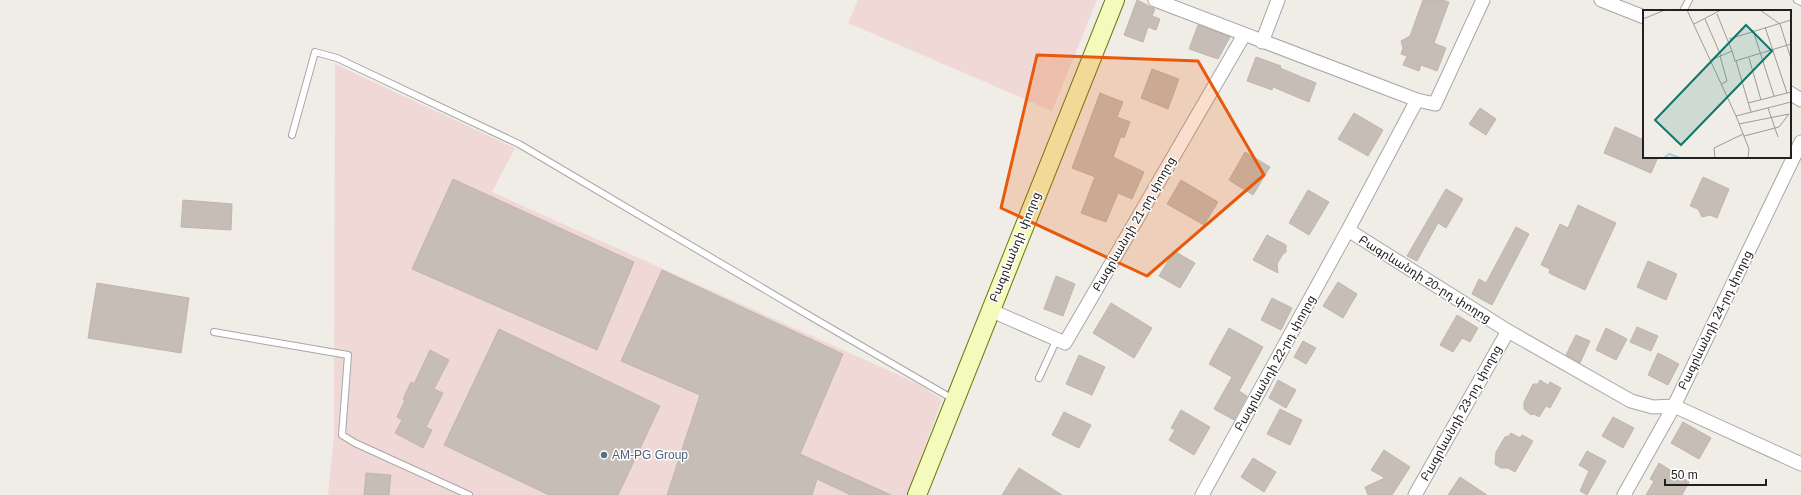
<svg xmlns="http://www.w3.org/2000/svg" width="1801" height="495" viewBox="0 0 1801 495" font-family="Helvetica,'Noto Sans Armenian',sans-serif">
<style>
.commercial{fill:#f0d8d6}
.building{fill:#c5bdb6;stroke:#c2b5a9}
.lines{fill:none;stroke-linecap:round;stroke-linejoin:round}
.service-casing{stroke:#a7a7a7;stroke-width:8}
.minor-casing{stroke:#a7a7a7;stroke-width:15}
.secondary-casing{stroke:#687707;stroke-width:20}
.service{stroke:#fff;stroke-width:6}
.minor{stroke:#fff;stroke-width:13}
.secondary{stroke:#f4f9bc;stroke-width:18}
.marked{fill:#e8590c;fill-opacity:0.2;stroke:#e8590c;stroke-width:3;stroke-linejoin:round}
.service-dot{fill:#5c6f8a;stroke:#fff;stroke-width:1.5}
.labels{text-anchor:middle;stroke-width:3;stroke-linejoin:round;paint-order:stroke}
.street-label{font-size:12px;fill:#202020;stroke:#fff}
.service-label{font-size:12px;fill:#4e5e75;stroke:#fff;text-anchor:start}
.inset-river{fill:none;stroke:#a8cfdd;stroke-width:2}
.inset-road{fill:none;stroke:#9d9b97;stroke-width:1}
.view{fill:#0f766e;fill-opacity:0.15;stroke:#0f766e;stroke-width:2}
.inset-edge{fill:none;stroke:#202020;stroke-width:2}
</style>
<rect width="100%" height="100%" fill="#f0ede7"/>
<path class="commercial" d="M858,0H1097L1052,111L848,23Z
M335,64L515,148L492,192L921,385L942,400L907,495H328L334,434Z"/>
<path class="building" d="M1137,0L1155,9L1152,16L1160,19L1156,30L1148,27L1143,42L1124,35Z
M1423,0H1442L1449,2L1434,43L1446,48L1437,71L1421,65L1419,71L1403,65L1407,56L1401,54L1403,48L1401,41L1410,36Z
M1198,25L1230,37L1218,59L1189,49Z
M1256,57L1281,66L1280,68L1316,83L1309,102L1273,87L1272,90L1247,81Z
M1152,69L1179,79L1168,109L1141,98Z
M1100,93L1123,102L1117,117L1130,122L1124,138L1121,136L1113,157L1144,172L1132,199L1118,193L1106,222L1081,213L1095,177L1072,168Z
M1480,108L1496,119L1486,135L1469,124Z
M1354,113L1383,130L1368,156L1338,139Z
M1615,127L1644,140V157H1658L1651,173L1604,153Z
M1245,152L1270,167L1253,195L1229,180Z
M1703,177L1729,189L1717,218L1710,215L1702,217L1698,209L1690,206Z
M453,179L634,262L597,350L412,269Z
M1181,180L1218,202L1204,225L1167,204Z
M1446,189L1463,199L1446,228L1438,223L1417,261L1407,256Z
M1308,190L1329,202L1309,235L1289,223Z
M183,200L232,204L231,230L181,227Z
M1578,205L1616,223L1585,290L1549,273L1550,269L1541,265L1560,224L1568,228Z
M1516,227L1529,234L1492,305L1472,294L1479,279L1486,283Z
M1267,235L1286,245V252L1283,254L1277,264L1278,273L1253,260Z
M1174,251L1195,263L1180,288L1159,276Z
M1648,261L1677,274L1666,300L1637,287Z
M662,270L843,354L800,454L891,495H851L817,479L812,495H667L700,395L621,361Z
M1056,276L1075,284L1063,316L1044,309Z
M1338,282L1357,294L1343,318L1323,306Z
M97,283L189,298L181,353L88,338Z
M1272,298L1292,308L1281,330L1261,320Z
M1111,303L1152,328L1134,358L1093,333Z
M1457,315L1478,328L1470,342L1462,338L1453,352L1440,345Z
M1637,327L1658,336L1651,351L1630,342Z
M1229,328L1263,347L1239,391L1247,396L1234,420L1214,409L1232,377L1209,364Z
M1606,328L1627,339L1616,360L1596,350Z
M499,329L660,406L618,495H549L444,445Z
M1576,335L1590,341L1580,363L1566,355Z
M1303,341L1316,348L1306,364L1294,357Z
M430,350L449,360L434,389L443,393L426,427L432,430L423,448L395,433L402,420L397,417L405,400L403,399L411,382L414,384Z
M1658,353L1679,364L1668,385L1648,375Z
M1079,355L1105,367L1092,395L1066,384Z
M1278,380L1296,390L1286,408L1269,398Z
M1540,380L1548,385L1550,382L1561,388L1550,408L1546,406L1539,417L1534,414L1531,415L1524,409V402L1533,384H1538Z
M1280,409L1302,420L1290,445L1267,434Z
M1181,410L1210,427L1194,455L1169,440L1175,430L1171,428Z
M1064,412L1091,425L1079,448L1052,435Z
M1613,417L1634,428L1623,448L1602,436Z
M1683,422L1711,438L1699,459L1671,443Z
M1511,433L1520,438L1522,435L1533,441L1515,472L1508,468H1501L1495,464L1496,452L1505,437L1509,436Z
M1384,450L1410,467L1392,495H1368L1365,487L1385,478L1371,470Z
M1587,451L1606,461L1587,495L1580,491L1589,471L1579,465Z
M1253,458L1276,472L1264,492L1241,477Z
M1659,463L1689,482L1682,495H1646L1654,481L1650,479Z
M1019,468L1062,495H1002Z
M366,473L391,475L389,495H364Z
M1460,477L1487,495H1448Z"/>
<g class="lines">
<g class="service-casing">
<path id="service" d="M1797,0L1801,2
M1683,11L1689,0
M292,135L315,52L337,58L519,144L815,319L953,399
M214,332L348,355L342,435L355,443L469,495
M1039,378L1057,339"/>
</g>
<g class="minor-casing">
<path id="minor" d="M1155,0L1417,100L1348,230L1508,331L1631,401L1653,407L1674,406L1801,464
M1601,0L1644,17
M1262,42L1278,0
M1790,93L1801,100
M1417,100L1435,104L1483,0
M990,310L1065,343L1244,35
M1202,495L1348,230
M1415,495L1508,331
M1624,495L1674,406L1801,142"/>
</g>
<g class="secondary-casing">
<path id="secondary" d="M917,495L1115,0"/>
</g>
<use href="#service" class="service"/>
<use href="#minor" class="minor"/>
<use href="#secondary" class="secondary"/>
</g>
<path class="marked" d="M1037,55L1198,61L1264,175L1147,276L1001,208Z"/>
<circle class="service-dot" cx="604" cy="455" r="4"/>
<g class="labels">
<g class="street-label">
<text transform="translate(1134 224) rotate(-60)" y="4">Բագրևանդի 21-րդ փողոց</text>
<text transform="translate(1015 247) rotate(-68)" y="4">Բագրևանդի փողոց</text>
<text transform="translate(1425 279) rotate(32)" y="4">Բագրևանդի 20-րդ փողոց</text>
<text transform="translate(1715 320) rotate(-64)" y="4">Բագրևանդի 24-րդ փողոց</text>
<text transform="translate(1275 363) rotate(-61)" y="4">Բագրևանդի 22-րդ փողոց</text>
<text transform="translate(1461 413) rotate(-61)" y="4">Բագրևանդի 23-րդ փողոց</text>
</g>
<g class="service-label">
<text x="612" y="459">AM-PG Group</text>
</g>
</g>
<g transform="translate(1643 10)">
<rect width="148" height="148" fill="#f0ede7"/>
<path class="inset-river" d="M21,148L26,144L37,148"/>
<path class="inset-road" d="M44,0L93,106L106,139L105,148M117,0L137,14L148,49M74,4L89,41M0,9L22,0M62,9L78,46M51,14L78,0M122,17L144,83M110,20L131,86M86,29L148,10M77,46L84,71L79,74M106,48L118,90M68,50L89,41L92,51L148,34M93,51L108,102M105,93L148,82M125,98L135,127M93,106L148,92M96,114L146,104L136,117L101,126M72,148L71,138L100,124"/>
<path class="view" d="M103,15L129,41L38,135L12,110Z"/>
<rect width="148" height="148" class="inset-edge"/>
</g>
<path d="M1665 479v6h101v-6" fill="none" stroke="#202020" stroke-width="2"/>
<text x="1671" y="479" font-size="12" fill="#202020" stroke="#ffffff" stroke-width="3" paint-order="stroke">50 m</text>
</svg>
